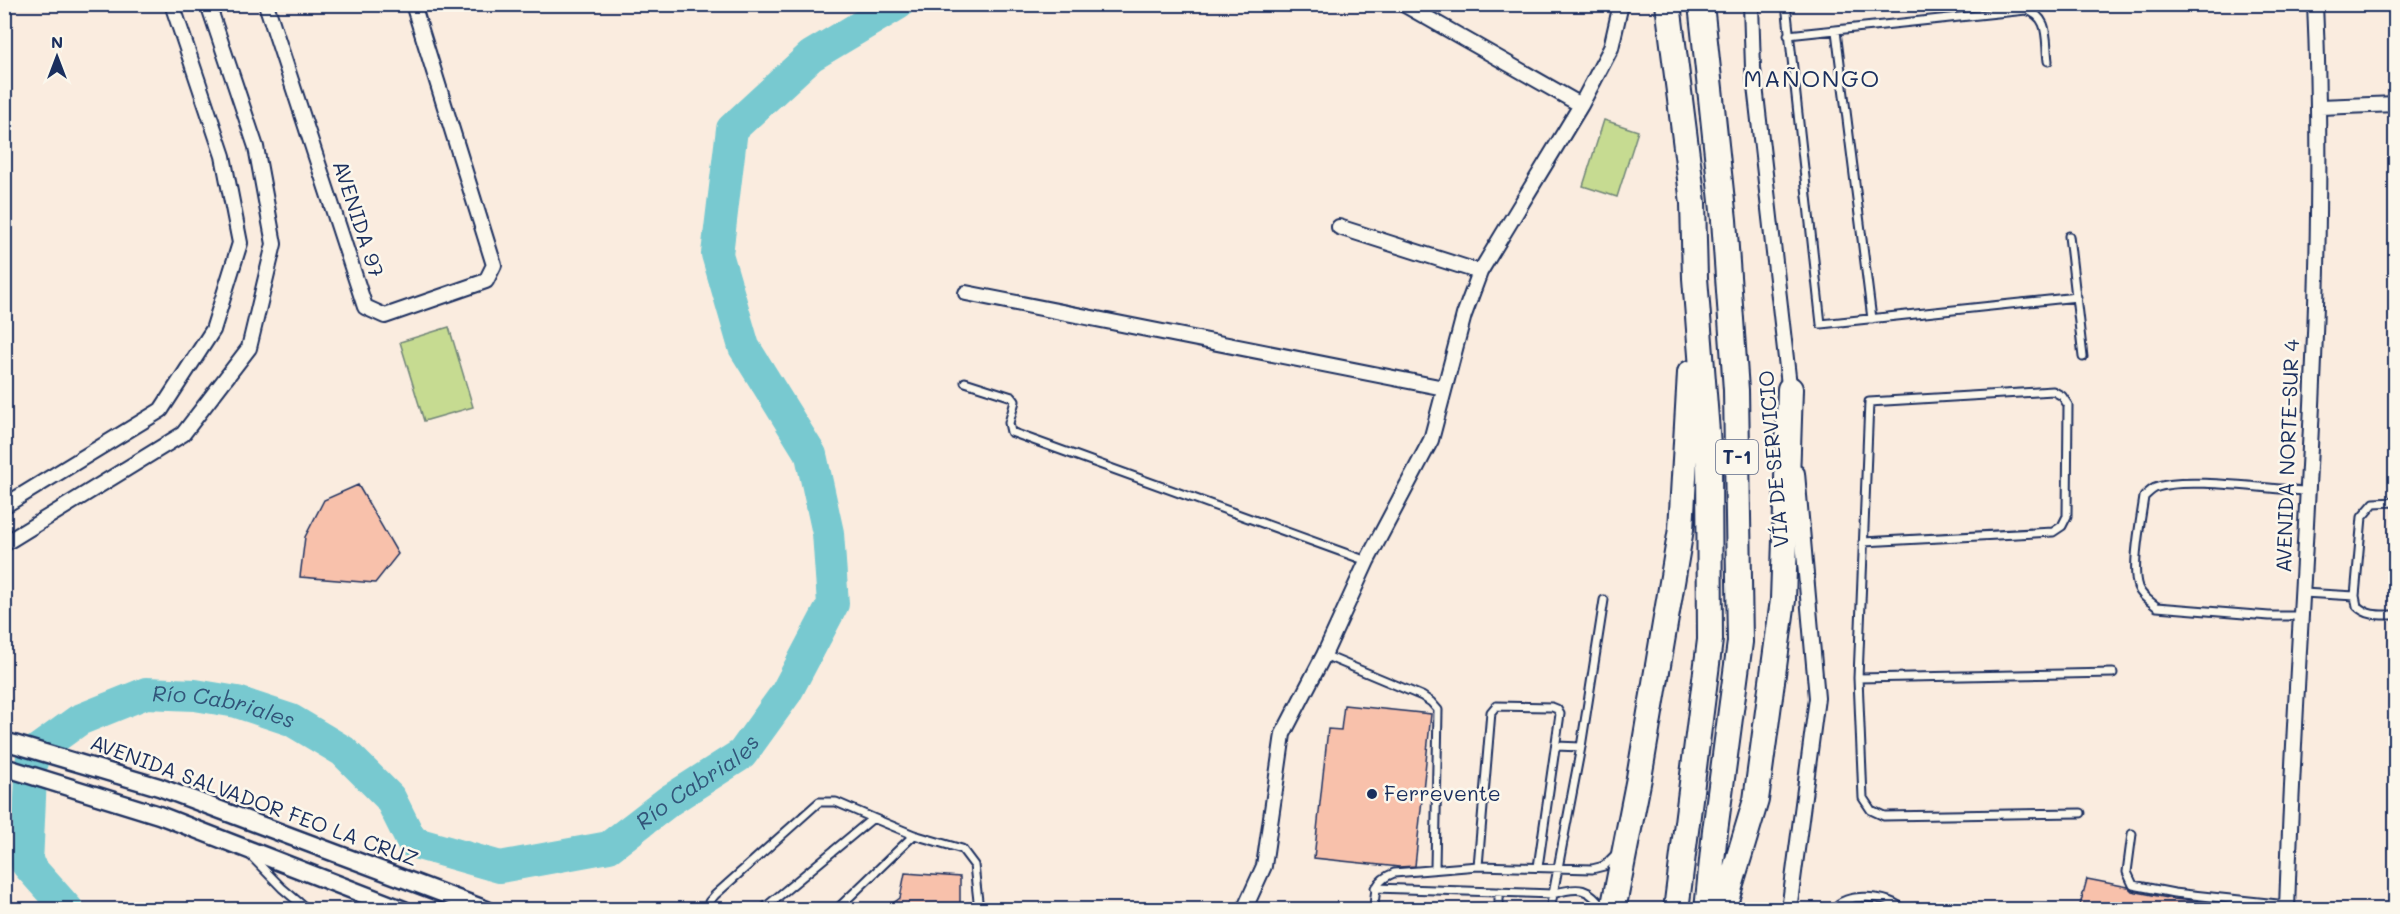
<svg xmlns="http://www.w3.org/2000/svg" width="2400" height="914" viewBox="0 0 2400 914" font-family="Mali,sans-serif">
<style>
.green{fill:#c6db91;stroke:#708578;stroke-width:1.5}
.lines{fill:none;stroke-linecap:round;stroke-linejoin:round}
.river{stroke:#78c9d0;stroke-width:32}
.building{fill:#f8c1ab;stroke:#1b2f5e;stroke-width:1.5}
.service-casing{stroke:#1b2f5e;stroke-width:11}
.minor-casing{stroke:#1b2f5e;stroke-width:18}
.tertiary-casing{stroke:#1b2f5e;stroke-width:21}
.motorway-casing{stroke:#1b2f5e;stroke-width:28}
.service{stroke:#fbf7ec;stroke-width:7}
.minor{stroke:#fbf7ec;stroke-width:14}
.tertiary{stroke:#fbf7ec;stroke-width:16}
.motorway{stroke:#fbf7ec;stroke-width:24}
.poi-dot{fill:#1b2f5e;stroke:#fbf7ec;stroke-width:2}
.labels{text-anchor:middle;stroke-width:5;stroke-linejoin:round;paint-order:stroke}
.shield{fill:#fbf7ec;stroke:#5e6b89;stroke-width:1.5}
.shield-label{font-size:20px;font-weight:bold;fill:#1b2f5e}
.street-label{font-size:21px;fill:#1b2f5e;stroke:#fbf7ec}
.poi-label{font-size:21px;fill:#1b2f5e;stroke:#fbf7ec;text-anchor:start}
.water-label{font-size:22px;font-style:italic;fill:#32567a;stroke:#fbf7ec}
.quarter-label{font-size:24px;letter-spacing:1.5px;fill:#1b2f5e;stroke:#fbf7ec}
</style>
<rect width="100%" height="100%" fill="#faecdf"/>
<filter id="ink" filterUnits="userSpaceOnUse"><feTurbulence type="fractalNoise" baseFrequency=".0167" numOctaves="2"/><feDisplacementMap in="SourceGraphic" scale="12" xChannelSelector="R" yChannelSelector="G"/><feConvolveMatrix kernelMatrix="1 2 1 2 8 2 1 2 1" color-interpolation-filters="sRGB"/></filter>
<g filter="url(#ink)">
<path class="green" d="M1604,120L1638,131L1617,197L1583,186Z
M449,327L473,407L424,421L400,342Z"/>
<g class="lines">
<path class="river" id="s1" d="M68,910L27,864L32,754L79,720L146,693L195,695L237,702L291,720L343,751L390,798L412,842L500,867L609,847L670,800L742,754L786,693L833,604L828,533L811,455L744,347L717,254L732,129L811,56L898,4"/>
</g>
<path class="building" d="M358,485L398,554L375,583L300,577L305,537L324,500Z
M1344,705L1431,714L1415,866L1399,867L1314,858L1328,729L1341,730Z
M905,873L960,877V909H885L900,898Z
M2087,879L2128,887L2132,891L2173,899L2214,903V909H2079Z"/>
<g class="lines">
<g class="service-casing">
<path id="service" d="M1786,4L1821,324L2077,297
M1836,31L1872,319
M1788,35L2026,10C2050,17 2045,38 2048,61
M2069,236L2083,357
M965,382L1012,397L1015,401L1009,423L1011,432L1367,561
M2396,502L2374,503L2362,517L2355,596L2357,606C2368,617 2381,615 2396,615
M1863,542L2053,532L2062,526L2067,516L2068,405L2062,396L2053,391L1869,402L1858,678L1863,798L1871,810L1884,816L2081,813
M2303,593L2355,596
M2302,616H2269L2157,607C2150,601 2141,596 2138,587C2131,568 2141,519 2144,497C2147,494 2151,490 2155,488C2183,476 2274,490 2308,491
M1324,655L1422,696L1431,702L1438,710L1435,868
M1858,678L2113,673
M1556,746L1581,747
M873,818L914,835L962,849L974,865L979,910
M2132,834L2127,872L2133,885L2174,893L2287,905
M251,856L282,888L308,910
M1478,866L1491,712L1496,706L1552,707L1557,709L1560,714L1538,867
M1375,888L1553,894C1579,886 1589,887 1605,910
M709,910V902L715,895L819,802H836L873,818L762,910
M836,910L914,835
M1374,910C1375,890 1374,881 1394,873L1478,866L1592,869L1604,866L1615,855
M1499,910V892
M1550,910L1581,747L1604,600
M1834,910C1842,891 1892,895 1903,910"/>
</g>
<g class="minor-casing">
<path id="minor" d="M266,4L365,307L385,316L486,281L494,265L413,4
M1403,4L1581,105
M1751,4L1753,68L1790,394
M2320,107L2396,104
M1339,227L1480,272
M966,293L1444,388
M4,506L161,410L213,330L240,243L223,156L172,4
M4,544L183,434L249,348L274,244L256,147L208,4
M1244,910L1264,866L1283,734L1324,655L1367,561L1431,440L1464,315L1480,272L1581,105L1611,48L1621,4
M1789,910L1817,698L1797,473
M2287,910C2296,608 2329,306 2315,4"/>
</g>
<g class="tertiary-casing">
<path id="tertiary" d="M4,741L159,787L487,910
M4,767L159,815L404,910"/>
</g>
<g class="motorway-casing">
<path id="motorway" d="M1668,4L1693,203L1695,278L1709,458L1710,640L1676,910
M1701,4L1724,220L1736,390L1740,642L1715,831L1707,910
M1613,910L1639,778L1681,529L1690,373
M1723,910L1756,800L1783,600L1790,389"/>
</g>
<use href="#service" class="service"/>
<use href="#minor" class="minor"/>
<use href="#tertiary" class="tertiary"/>
<use href="#motorway" class="motorway"/>
</g>
</g>
<circle class="poi-dot" cx="1372" cy="794" r="6"/>
<g class="labels">
<rect class="shield" x="1716" y="440" width="42" height="34" rx="4.5"/>
<g class="shield-label">
<text x="1737" y="464">T-1</text>
</g>
<g class="street-label">
<text transform="translate(358 219) rotate(72)" y="7">AVENIDA 97</text>
<text transform="translate(2288 456) rotate(-88)" y="7">AVENIDA NORTE-SUR 4</text>
<text transform="translate(1774 459) rotate(-95)" y="7">VÍA DE SERVICIO</text>
<text transform="translate(254 801) rotate(20)" y="7">AVENIDA SALVADOR FEO LA CRUZ</text>
</g>
<g class="poi-label">
<text x="1384" y="801">Ferrevente</text>
</g>
<g class="water-label">
<text dy="8" stroke="none"><textPath href="#s1" startOffset="381">Río Cabriales</textPath></text>
<text dy="8" stroke="none"><textPath href="#s1" startOffset="939">Río Cabriales</textPath></text>
</g>
<g class="quarter-label">
<text x="1812" y="87">MAÑONGO</text>
</g>
</g>
<rect width="2400" height="914" fill="none" stroke="#fbf7ec" stroke-width="24"/>
<rect x="12" y="12" width="2376" height="890" fill="none" stroke="#1b2f5e" stroke-width="2" filter="url(#ink)"/>
<g transform="translate(57 57)" stroke="#fbf7ec" stroke-width="4.5" paint-order="stroke">
<path d="M0-4.5L10 22L0 15L-10 22Z" fill="#1b2f5e"/>
<text y="-9" font-size="16" font-weight="bold" text-anchor="middle" fill="#1b2f5e">N</text>
</g>
</svg>
